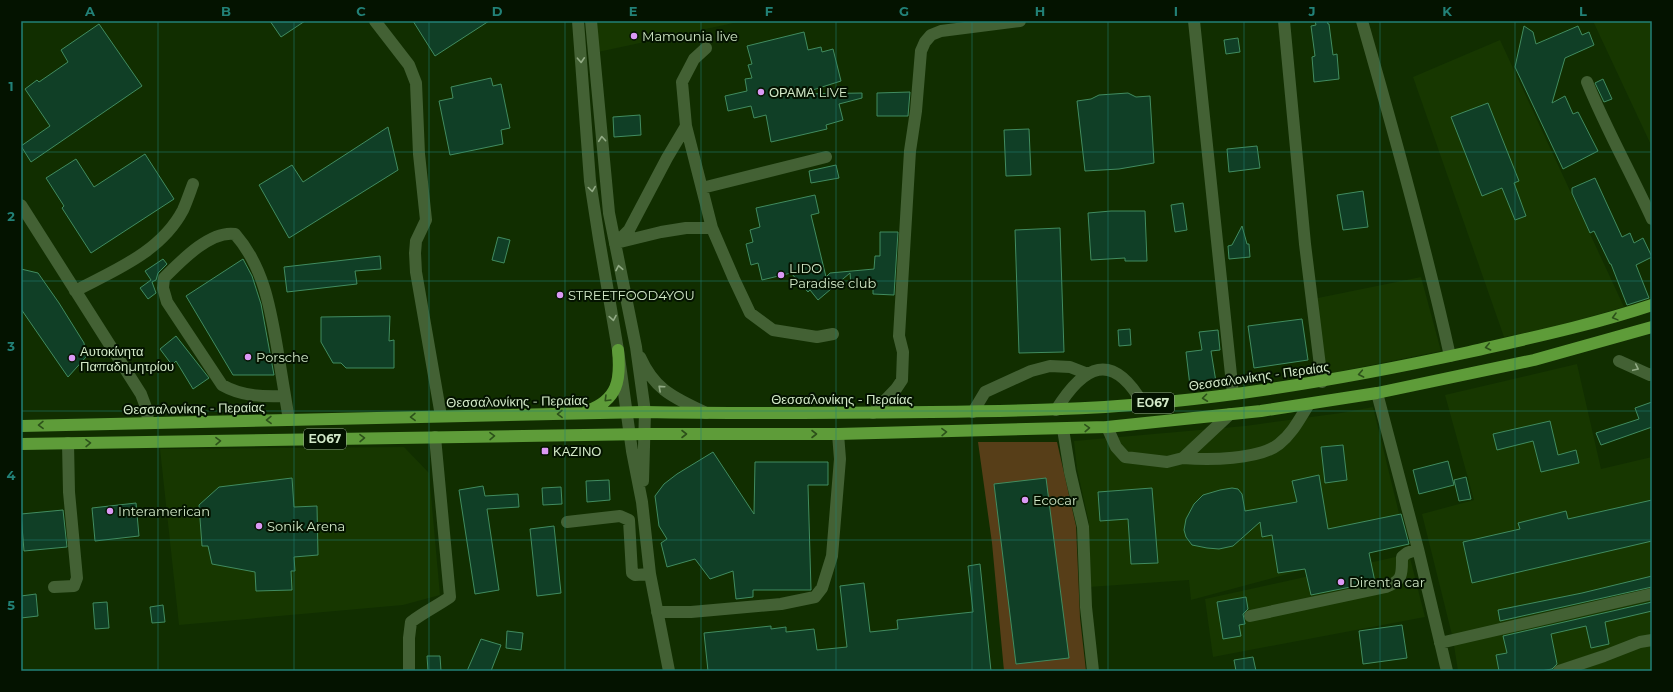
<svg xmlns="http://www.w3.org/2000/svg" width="1673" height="692" viewBox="0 0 1673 692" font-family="Montserrat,sans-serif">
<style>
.built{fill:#173700}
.green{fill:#573e18}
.building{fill:#103f26;stroke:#418c60}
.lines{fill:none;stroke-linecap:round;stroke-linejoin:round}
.minor{stroke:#436134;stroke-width:12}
.major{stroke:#5e9c39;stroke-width:12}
.oneway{stroke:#92ab85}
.oneway2{stroke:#2c511a}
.grid{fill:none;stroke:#228177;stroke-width:1;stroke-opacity:0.55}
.poi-dot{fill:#db99f5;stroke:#041300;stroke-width:1.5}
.labels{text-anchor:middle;stroke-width:4;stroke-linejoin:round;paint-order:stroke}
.shield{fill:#041300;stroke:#94a88b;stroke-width:1}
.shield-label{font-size:12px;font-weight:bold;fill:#d2e8c7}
.poi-label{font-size:13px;fill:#d2e8c7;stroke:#041300;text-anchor:start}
.street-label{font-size:13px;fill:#d2e8c7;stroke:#041300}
.neatline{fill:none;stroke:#228177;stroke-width:1.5}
.grid-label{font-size:13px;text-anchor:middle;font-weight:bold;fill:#228177}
</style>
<rect width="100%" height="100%" fill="#112e00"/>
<path class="built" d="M596,21H743L598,52Z
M1593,21H1652V147Z
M1500,40L1624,307L1551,328L1504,337L1413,77Z
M1421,277L1441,351L1322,375L1313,299Z
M1577,364L1601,469L1652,457V671H1458L1453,639L1422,514L1474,500L1445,395Z
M1373,407L1406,542L1191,600L1189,580L1089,587V523L1077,469L1074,441L1245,426L1341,413Z
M404,447L429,473L440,595L403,605L179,625L160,449Z
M1409,554L1425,617L1213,657L1205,599Z"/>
<path class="green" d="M978,442H1057L1076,526L1080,618L1086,671H1004L992,543Z"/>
<path class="building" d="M270,21H305L281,37Z
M413,21H489L435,56Z
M1315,21H1327L1328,24H1329L1333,55L1337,54L1339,79L1314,82L1312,57L1315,56L1311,26L1316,25Z
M99,24L142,86L31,162L21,146L50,126L25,89L37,80L39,82L68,62L61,50Z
M1524,26L1533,32L1536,44L1578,26L1582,35L1589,32L1594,45L1565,58L1552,103L1565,96L1573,114L1578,112L1598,151L1563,169L1515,67Z
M804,32L808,50L821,47L822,52L833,49L841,81L800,94L862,93V98L839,104L843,120L826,125L827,129L771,142L766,115L754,118L751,106L728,111L725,96L747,91L745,79L752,78L748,65L752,64L747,46Z
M1238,38L1240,52L1226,54L1224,40Z
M491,78L493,86L501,84L510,128L501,130L503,144L450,155L439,101L453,98L451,87Z
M1603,79L1612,99L1604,102L1595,83Z
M910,92L908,116H877V93Z
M1128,93L1136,97L1150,96L1154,163L1119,169L1085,171L1077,101L1091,99L1099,95Z
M1488,103L1519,181L1514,183L1526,216L1515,220L1502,188L1482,196L1451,117Z
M640,115L641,135L614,137L613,117Z
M388,127L398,170L289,238L259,185L292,165L303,182Z
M1029,129L1031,175L1006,176L1004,130Z
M1257,146L1260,168L1229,172L1227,149Z
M145,154L174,199L91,253L62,208L64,206L46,178L76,159L94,187Z
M836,165L839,178L811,183L809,171Z
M1595,178L1622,237L1630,233L1634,243L1643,238L1652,257L1636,265L1649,298L1627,305L1611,264H1610L1594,231L1590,233L1572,193V188Z
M1363,191L1368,227L1343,230L1337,195Z
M815,195L819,213L811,215L826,277L830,273L874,269L875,256H880V232H898L894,295L873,294V284L851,286L850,273L818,300L810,290L808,292L791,273L762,280L758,263L751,265L746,244L753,242L750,230L760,227L756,208Z
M1183,203L1187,230L1175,232L1171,205Z
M1111,211H1145L1147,261H1125V258L1091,260L1088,213Z
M1242,226L1247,244H1249L1250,257L1229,259L1228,246L1232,245Z
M1060,228L1064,352L1019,353L1015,230Z
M498,237L510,240L504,263L492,260Z
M380,256L381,269L355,271L357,284L287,292L284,267Z
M163,259L167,264L158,273L156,280L152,282L156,293L148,299L140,288L151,280L145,271Z
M243,259L252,276L261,304L274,375H233L186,296Z
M21,269L38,273L59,303L84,343L86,357L68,377L21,309Z
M390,316L389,341L394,340V368H346L341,363H333L321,342V317Z
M1302,319L1308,360L1254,368L1248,326Z
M1130,329L1131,345L1119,346L1118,330Z
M1218,330L1220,350L1211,351L1216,382L1190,386L1186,352L1202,350L1199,332Z
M176,336L209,378L193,389L176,361L172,365L160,349Z
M1652,402V427L1601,445L1596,433L1639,419L1635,408Z
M1550,421L1558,455L1576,450L1579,463L1541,472L1533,441L1497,450L1493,434Z
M1343,445L1347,480L1325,483L1321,447Z
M713,452L754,514L755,462H828V485H808L811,590H753V597L736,599L733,571L710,579L695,559L667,567L661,543L667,539L659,526L655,496L664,484L677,474Z
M1448,461L1454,485L1419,494L1413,470Z
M1319,475L1328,529L1401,514L1409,544L1369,553L1375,582L1311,595L1305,569L1278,573L1272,535L1262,537L1260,522L1233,546L1219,549L1207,548L1192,545L1186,537L1184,530L1186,519L1194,504L1203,495L1220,490L1232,488L1238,489L1242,494L1245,511L1297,502L1292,481Z
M1466,477L1471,499L1459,501L1454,480Z
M292,478L294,507L317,506L318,555L294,557L295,571H291L292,590L256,591L255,572L212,564L208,546H202L199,505L219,487Z
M1046,478L1069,658L1016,664L994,484Z
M609,480L610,500L587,502L586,481Z
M483,486L485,496L518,494L519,507L487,509L499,590L475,594L459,490Z
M561,487L562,504L543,505L542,488Z
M1152,488L1158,563L1131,564L1128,519L1100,521L1098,492Z
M1652,500V541L1472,583L1463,542L1520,529L1518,523L1566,511L1568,519Z
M136,503L139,536L95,541L92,508Z
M63,510L67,547L24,551L21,514Z
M554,526L561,593L537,596L530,529Z
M980,564L991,671H708L704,633L771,626V629L786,627V632L814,629L817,650L847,647L840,586L864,583L870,632L898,629L897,620L973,612L968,566Z
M1652,576V587L1500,621L1498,610L1582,593Z
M36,594L38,616L21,618V596Z
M1246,597L1248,609L1243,614L1245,624L1239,625L1241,636L1223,639L1217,602Z
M107,602L109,628L95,629L93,603Z
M1652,602V611L1605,622L1609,644L1591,648L1586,626L1551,634L1557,664L1552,669L1541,671H1499L1496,655L1507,653L1503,636Z
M163,605L165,622L152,623L150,607Z
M1402,625L1407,658L1363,664L1359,631Z
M507,631L523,633L521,650L506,648Z
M481,639L501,645L491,671H467Z
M427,656H440L441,671H428Z
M1253,657L1256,671H1236L1234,660Z"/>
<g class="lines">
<path class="minor" d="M375,21L409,65L416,83L419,154L426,220L416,241L415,253L416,272L441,416
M578,21L590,181L599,239L618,350L632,451L642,502L650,574L669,671
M591,21L609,213L636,347L645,412L643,481
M1194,21L1233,394
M1284,21L1305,244L1322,382
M1362,21C1394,132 1425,243 1450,356
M706,48L694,59L682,82L686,126L712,228L734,279L750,313L773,330L817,337L833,334
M1587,82C1606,129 1631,173 1652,219
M702,188L826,157
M21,205L141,394L147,410L148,423
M616,243L661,232L686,228H712
M615,244L629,230L667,158L686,126
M75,291C115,270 161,252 183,210C187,201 190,192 193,184
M640,357C655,391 675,398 706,413
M1619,361L1650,375L1652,374
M1377,393L1418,549L1447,671
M285,396C263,397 241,396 222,385L167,302L163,288L164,278C180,262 210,230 235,234C263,266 270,306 277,347C281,371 285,395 289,420
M1056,410C1084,365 1112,350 1143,404
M973,412L985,392L1031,371L1050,366L1070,367L1088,374
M873,413L896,389L902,380L903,352L899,336L910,151L916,111L921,51L925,42L931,35L941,31L1020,21
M1107,427L1116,447L1125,457L1167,462L1183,458L1230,414
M1063,429L1070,472L1083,527L1086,607L1093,671
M1183,458C1208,460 1259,460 1279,444C1293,433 1300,418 1309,404
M567,522L620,516L629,520L632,573L635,575L650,574
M54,587L74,586L77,578L69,492L68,443
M657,612H691L781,604L815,597L822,588L832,556L840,459L838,434
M1250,616L1386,587C1403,580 1402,575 1402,557L1407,553L1418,549
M1440,643L1652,594
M409,671V638L411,622C424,612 437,606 450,597L435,437
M1559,671L1604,656L1640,642L1652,640"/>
<path class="major" d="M587,411C618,400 621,380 618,350
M21,426L645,412C740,414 836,413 931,412C1009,411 1088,410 1166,402C1268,392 1368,374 1469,352C1530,338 1592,325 1652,305
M21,444L645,434H838L1107,427L1261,411L1377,393L1534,360L1652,327"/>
</g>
<defs><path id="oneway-chevron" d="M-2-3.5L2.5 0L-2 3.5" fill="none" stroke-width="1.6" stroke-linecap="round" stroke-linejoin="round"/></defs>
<g class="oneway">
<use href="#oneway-chevron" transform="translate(581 60) rotate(87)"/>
<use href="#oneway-chevron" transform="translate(602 139) rotate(-95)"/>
<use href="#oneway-chevron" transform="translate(592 189) rotate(82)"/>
<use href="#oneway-chevron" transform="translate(619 268) rotate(-101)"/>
<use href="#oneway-chevron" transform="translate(613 318) rotate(80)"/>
<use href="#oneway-chevron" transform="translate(1636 368) rotate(25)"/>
<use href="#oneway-chevron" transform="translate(661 388) rotate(-138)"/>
</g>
<g class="oneway2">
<use href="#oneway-chevron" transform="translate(1615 317) rotate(165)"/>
<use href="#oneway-chevron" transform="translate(1488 347) rotate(168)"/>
<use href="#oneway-chevron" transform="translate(1361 374) rotate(169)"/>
<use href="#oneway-chevron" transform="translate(1205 398) rotate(173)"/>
<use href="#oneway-chevron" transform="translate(607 399) rotate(135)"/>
<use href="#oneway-chevron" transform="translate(560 414) rotate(179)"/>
<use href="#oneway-chevron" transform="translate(413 417) rotate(179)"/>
<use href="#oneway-chevron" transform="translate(269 420) rotate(179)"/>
<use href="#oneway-chevron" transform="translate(41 425) rotate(179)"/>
<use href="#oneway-chevron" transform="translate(1087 428) rotate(-3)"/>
<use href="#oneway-chevron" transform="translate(944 432) rotate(-1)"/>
<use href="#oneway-chevron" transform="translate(684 434)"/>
<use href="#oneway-chevron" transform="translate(814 434)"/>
<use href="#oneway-chevron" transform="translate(492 436) rotate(-1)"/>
<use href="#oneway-chevron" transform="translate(362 438) rotate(-1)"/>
<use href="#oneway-chevron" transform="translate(218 441) rotate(-1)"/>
<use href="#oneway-chevron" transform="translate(88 443) rotate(-1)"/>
</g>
<path class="grid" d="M158,21V671M294,21V671M429,21V671M565,21V671M701,21V671M836,21V671M972,21V671M1108,21V671M1244,21V671M1380,21V671M1515,21V671M21,152H1652M21,281H1652M21,411H1652M21,540H1652"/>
<g class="poi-dot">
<circle cx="634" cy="36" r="4"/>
<circle cx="761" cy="92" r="4"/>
<circle cx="781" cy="275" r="4"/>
<circle cx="560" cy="295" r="4"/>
<circle cx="248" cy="357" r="4"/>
<circle cx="72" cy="358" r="4"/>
<rect x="541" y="447" width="8" height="8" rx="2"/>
<circle cx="1025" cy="500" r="4"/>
<circle cx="110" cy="511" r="4"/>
<circle cx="259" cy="526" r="4"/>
<circle cx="1341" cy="582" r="4"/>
</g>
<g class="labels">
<g class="shield">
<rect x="1132" y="393" width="42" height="20" rx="3"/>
<rect x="304" y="429" width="42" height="20" rx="3"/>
</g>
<g class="shield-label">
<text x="1153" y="407">ΕΟ67</text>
<text x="325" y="443">ΕΟ67</text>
</g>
<g class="poi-label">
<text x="642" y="41">Mamounia live</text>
<text x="769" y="97">ΟΡΑΜΑ LIVE</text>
<text x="789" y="273">LIDO<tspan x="789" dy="15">Paradise club</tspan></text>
<text x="568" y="300">STREETFOOD4YOU</text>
<text x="80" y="356">Αυτοκίνητα<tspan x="80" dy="15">Παπαδημητρίου</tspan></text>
<text x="256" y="362">Porsche</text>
<text x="553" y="456">ΚΑΖΙΝΟ</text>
<text x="1033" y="505">Ecocar</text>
<text x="118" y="516">Interamerican</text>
<text x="267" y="531">Sonik Arena</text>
<text x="1349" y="587">Dirent a car</text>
</g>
<g class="street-label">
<text transform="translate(1259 376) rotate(-8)" y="5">Θεσσαλονίκης - Περαίας</text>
<text x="842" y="404">Θεσσαλονίκης - Περαίας</text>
<text transform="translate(517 401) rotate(-1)" y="5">Θεσσαλονίκης - Περαίας</text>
<text transform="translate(194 408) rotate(-1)" y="5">Θεσσαλονίκης - Περαίας</text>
</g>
</g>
<rect width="1673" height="692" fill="none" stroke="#041300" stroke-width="44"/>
<rect x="22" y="22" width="1629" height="648" class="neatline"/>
<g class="grid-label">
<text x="90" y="16">A</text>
<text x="226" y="16">B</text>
<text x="361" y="16">C</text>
<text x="497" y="16">D</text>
<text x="633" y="16">E</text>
<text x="769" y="16">F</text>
<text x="904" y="16">G</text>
<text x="1040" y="16">H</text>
<text x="1176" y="16">I</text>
<text x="1312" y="16">J</text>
<text x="1447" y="16">K</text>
<text x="1583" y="16">L</text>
<text x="11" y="91">1</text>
<text x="11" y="221">2</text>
<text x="11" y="351">3</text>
<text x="11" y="480">4</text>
<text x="11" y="610">5</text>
</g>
</svg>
